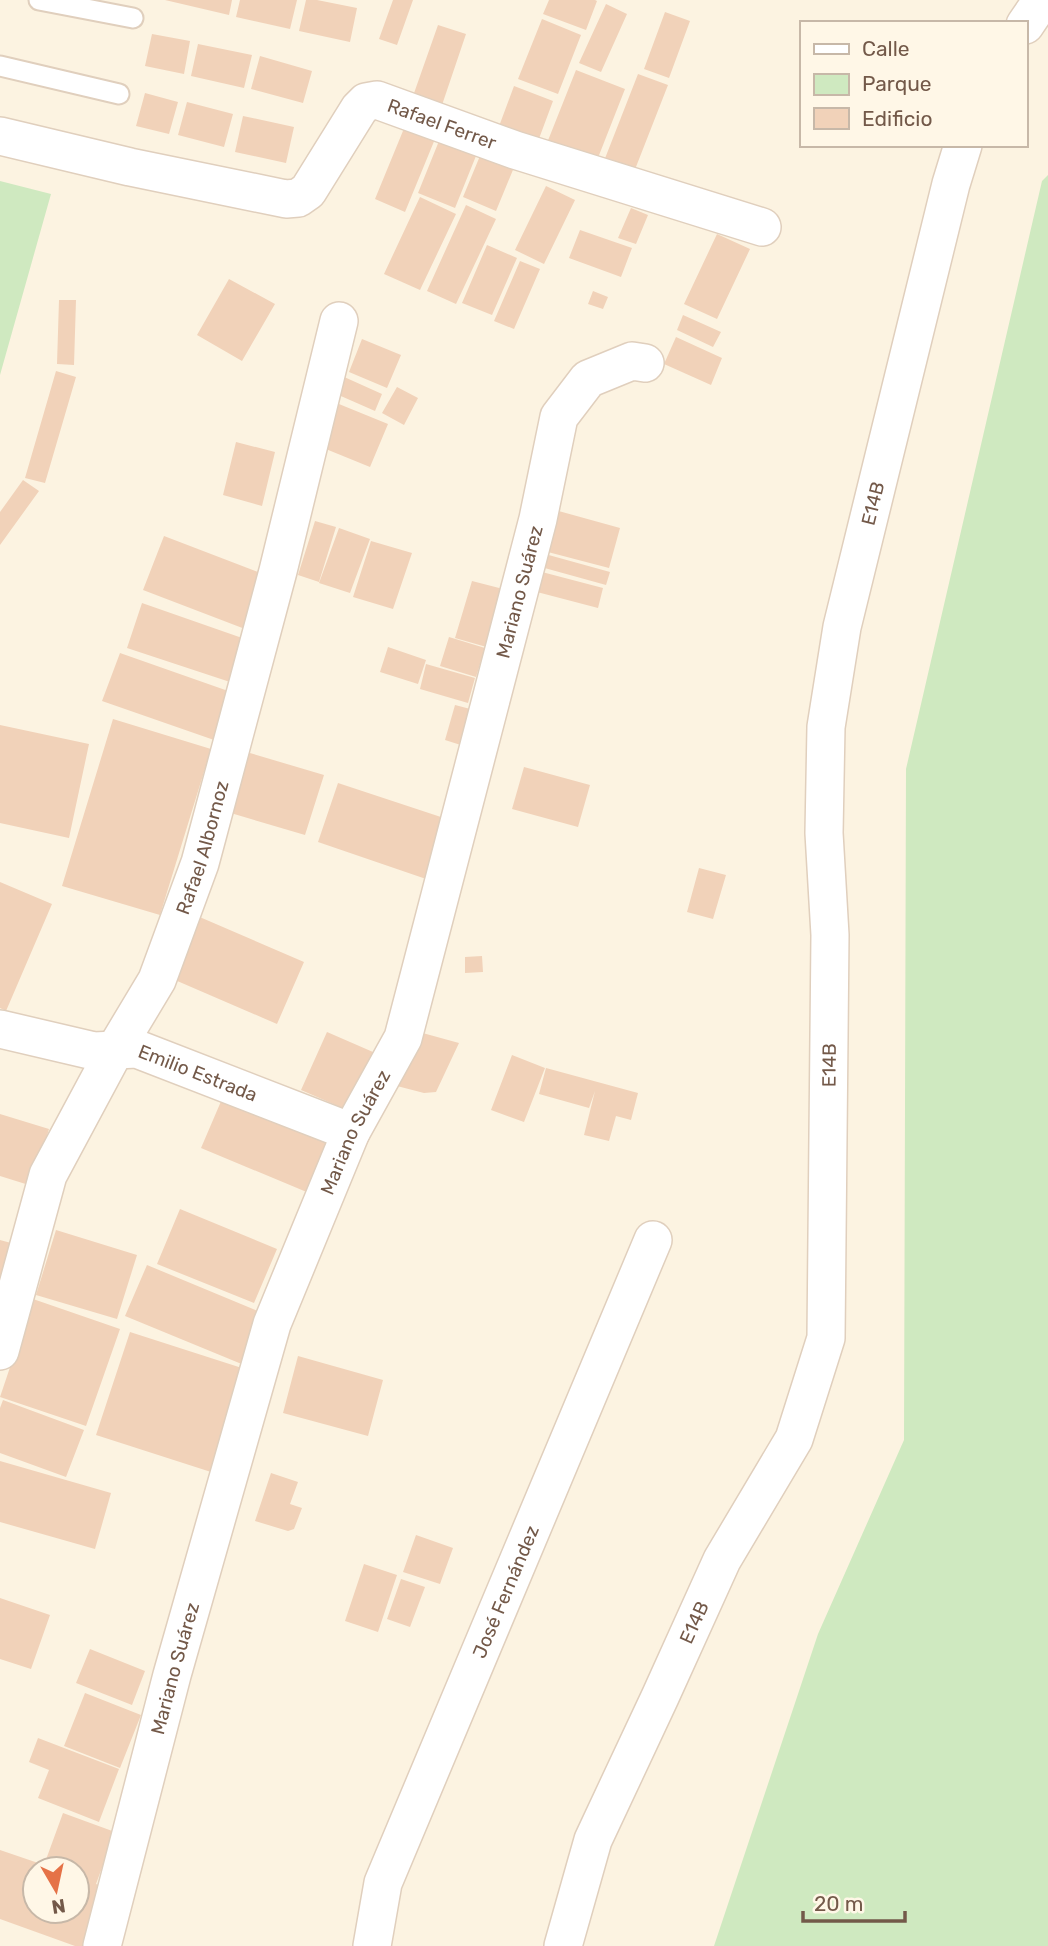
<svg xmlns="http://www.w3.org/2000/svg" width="1048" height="1946" viewBox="0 0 1048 1946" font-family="Rubik,sans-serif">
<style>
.green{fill:#cfe9c0}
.building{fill:#f1d2b9;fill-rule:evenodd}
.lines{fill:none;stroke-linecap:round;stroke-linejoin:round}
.lane-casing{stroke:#e0cfbd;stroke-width:23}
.street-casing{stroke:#e0cfbd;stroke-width:40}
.lane{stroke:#fff;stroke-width:19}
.street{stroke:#fff;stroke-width:37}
.labels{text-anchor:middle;stroke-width:7;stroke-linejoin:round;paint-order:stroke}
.street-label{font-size:19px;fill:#735949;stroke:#fff7e7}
</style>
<rect width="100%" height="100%" fill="#fcf3e1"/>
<path class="green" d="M1048,175V1946H714L818,1634L904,1440L906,769L1042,181Z
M0,181L51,194L0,375Z"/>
<path class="building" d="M165,0H232L229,15Z
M240,0H297L290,29L236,17Z
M306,0H317L357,8L350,42L299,31Z
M393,0H413L397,45L379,39Z
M549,0H595L597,1L586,30L543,14Z
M606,4L627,14L601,72L579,63Z
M665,12L690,21L669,78L644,69Z
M542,19L581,35L558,94L518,79Z
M438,25L466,34L442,105L413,96Z
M152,34L190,41L184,74L145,66Z
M198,44L252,55L244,88L191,76Z
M260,56L312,71L303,103L251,89Z
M576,70L625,89L594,168L545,148Z
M638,74L668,85L634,172L604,161Z
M514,86L553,101L537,144L498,129Z
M145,93L178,102L169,134L136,126Z
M187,102L233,114L224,147L178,135Z
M243,116L294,127L286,163L235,152Z
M405,126L435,139L405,212L375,199Z
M441,136L478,151L455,208L418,193Z
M482,151L515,165L496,211L463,197Z
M546,186L575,200L544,264L515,250Z
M420,197L456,214L420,290L384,274Z
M466,205L496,219L456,304L427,291Z
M631,208L648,215L636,244L618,238Z
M580,230L632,248L621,277L569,258Z
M717,234L750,249L717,319L684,304Z
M487,245L517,258L492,315L462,303Z
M520,261L540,269L514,329L494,321Z
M229,279L275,304L242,361L197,335Z
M593,291L608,297L603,309L588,304Z
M59,300H76L74,365L57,364Z
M683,315L721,332L713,347L677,330Z
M676,337L722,358L711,385L664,364Z
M362,339L401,355L387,388L349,372Z
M56,371L76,377L45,483L25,478Z
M342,376L382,394L375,411L334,393Z
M397,387L418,398L404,425L382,413Z
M334,402L388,424L370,467L316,445Z
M236,442L275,452L262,506L223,495Z
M23,480L39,491L0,545V512Z
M555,510L620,528L609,568L544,551Z
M315,521L336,527L319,582L298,575Z
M339,528L370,539L350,593L319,583Z
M164,536L266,575L245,629L143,590Z
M371,541L412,553L393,609L353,597Z
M545,554L610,572L606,585L541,567Z
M542,572L603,588L598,608L537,592Z
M472,581L507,590L490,648L455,638Z
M142,603L245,639L230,682L127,648Z
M449,637L485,648L476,677L440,666Z
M388,647L426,660L418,684L380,672Z
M120,653L231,692L214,740L102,701Z
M426,664L475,678L468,703L420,689Z
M455,705L478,711L467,747L445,740Z
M113,719L211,749L160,915L62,886Z
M0,725L89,744L69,838L0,823Z
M243,751L324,775L305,835L224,811Z
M524,767L590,785L578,827L512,809Z
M338,783L450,820L429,880L318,842Z
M699,868L726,875L713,919L687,912Z
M0,882L52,904L6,1011L0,1008Z
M195,915L304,962L277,1024L168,977Z
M482,956L483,972L465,973V957Z
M327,1032L373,1052L347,1110L301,1090Z
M419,1032L459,1043L436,1092L424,1093L397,1086Z
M512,1055L545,1068L524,1122L491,1110Z
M546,1068L638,1093L631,1120L616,1116L609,1141L584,1135L595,1091L589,1108L539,1094Z
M225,1092L333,1138L309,1193L201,1148Z
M0,1114L49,1129L32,1186L0,1176Z
M180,1209L277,1249L254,1303L157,1264Z
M56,1230L137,1255L117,1319L36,1295Z
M0,1240L11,1243L1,1279H0Z
M147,1265L265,1314L244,1365L125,1316Z
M33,1299L120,1329L86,1426L0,1397Z
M130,1332L245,1369L211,1472L96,1435Z
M298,1356L383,1380L368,1436L283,1413Z
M3,1400L84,1430L66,1477L0,1453V1408Z
M0,1461L111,1493L95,1549L0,1522Z
M271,1473L298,1482L290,1504L302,1508L294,1529L288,1531L255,1521Z
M416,1535L453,1548L440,1584L403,1572Z
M364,1564L397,1575L378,1632L345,1621Z
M401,1579L425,1587L410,1627L387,1619Z
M0,1598L50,1615L31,1669L0,1659Z
M90,1649L145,1671L132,1705L76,1683Z
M85,1693L141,1715L120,1768L64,1746Z
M38,1738L119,1769L99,1822L38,1798L49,1770L29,1762Z
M63,1813L115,1832L96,1884L104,1887L83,1946H75L0,1919V1850L44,1865ZM35,1869H77V1911H35Z"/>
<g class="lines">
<g class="lane-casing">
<path id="lane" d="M39,0L133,18
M0,66L119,94"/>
</g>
<g class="street-casing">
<g id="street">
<path d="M1025,25L1042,0"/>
<path id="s1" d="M0,136L130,167L286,199L298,198L308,191L359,109L366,102L377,100L515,150L762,227"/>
<path id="s2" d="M0,1029L94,1051L137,1049L351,1132"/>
<path id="s3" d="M0,1351L48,1175L115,1050L157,980L200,863L278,571L339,321"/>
<path id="s4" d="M102,1946L172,1675L272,1324L351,1132L403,1038L538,519L559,417L588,379L632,361L645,363"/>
<path id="s5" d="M372,1946L383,1883L653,1240"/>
<path id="s6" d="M563,1946L593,1840L660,1697L722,1560L794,1439L826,1338L830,935L824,833L826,727L842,627L951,184L963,145"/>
</g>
</g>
<use href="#lane" class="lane"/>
<use href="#street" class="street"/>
</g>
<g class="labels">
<g class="street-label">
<text dy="7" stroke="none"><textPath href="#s1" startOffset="504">Rafael Ferrer</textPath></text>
<text dy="7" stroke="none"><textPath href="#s6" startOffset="1505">E14B</textPath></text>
<text dy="7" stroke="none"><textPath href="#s4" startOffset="1421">Mariano Suárez</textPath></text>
<text dy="7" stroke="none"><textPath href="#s3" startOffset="546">Rafael Albornoz</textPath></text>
<text dy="7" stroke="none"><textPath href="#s6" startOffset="938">E14B</textPath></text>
<text dy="7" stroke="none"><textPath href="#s2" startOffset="205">Emilio Estrada</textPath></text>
<text dy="7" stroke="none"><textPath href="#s4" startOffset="854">Mariano Suárez</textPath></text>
<text dy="7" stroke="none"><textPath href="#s5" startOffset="380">José Fernández</textPath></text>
<text dy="7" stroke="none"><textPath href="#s6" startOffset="350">E14B</textPath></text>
<text dy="7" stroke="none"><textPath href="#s4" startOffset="287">Mariano Suárez</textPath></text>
</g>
</g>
<rect x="800" y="21" width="228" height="126" fill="#fff7e7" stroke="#c7b8a8" stroke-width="2"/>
<rect x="814" y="44" width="35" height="10" fill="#ffffff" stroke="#c7b8a8" stroke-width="2"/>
<text x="862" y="56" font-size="21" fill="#735949">Calle</text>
<rect x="814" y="74" width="35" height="21" fill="#cfe9c0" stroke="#c7b8a8" stroke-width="2"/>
<text x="862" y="91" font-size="21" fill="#735949">Parque</text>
<rect x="814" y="108" width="35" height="21" fill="#f1d2b9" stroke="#c7b8a8" stroke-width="2"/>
<text x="862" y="126" font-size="21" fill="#735949">Edificio</text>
<g transform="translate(56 1890) rotate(171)"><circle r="33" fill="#fff7e7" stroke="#c7b8a8" stroke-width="2"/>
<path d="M0-5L12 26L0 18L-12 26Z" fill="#e57247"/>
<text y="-10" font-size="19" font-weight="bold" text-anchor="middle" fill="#735949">N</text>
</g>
<path d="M803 1911v10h102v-10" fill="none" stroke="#735949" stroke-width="3.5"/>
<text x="814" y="1911" font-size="21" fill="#735949" stroke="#fff7e7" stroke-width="5" paint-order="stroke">20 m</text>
</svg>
